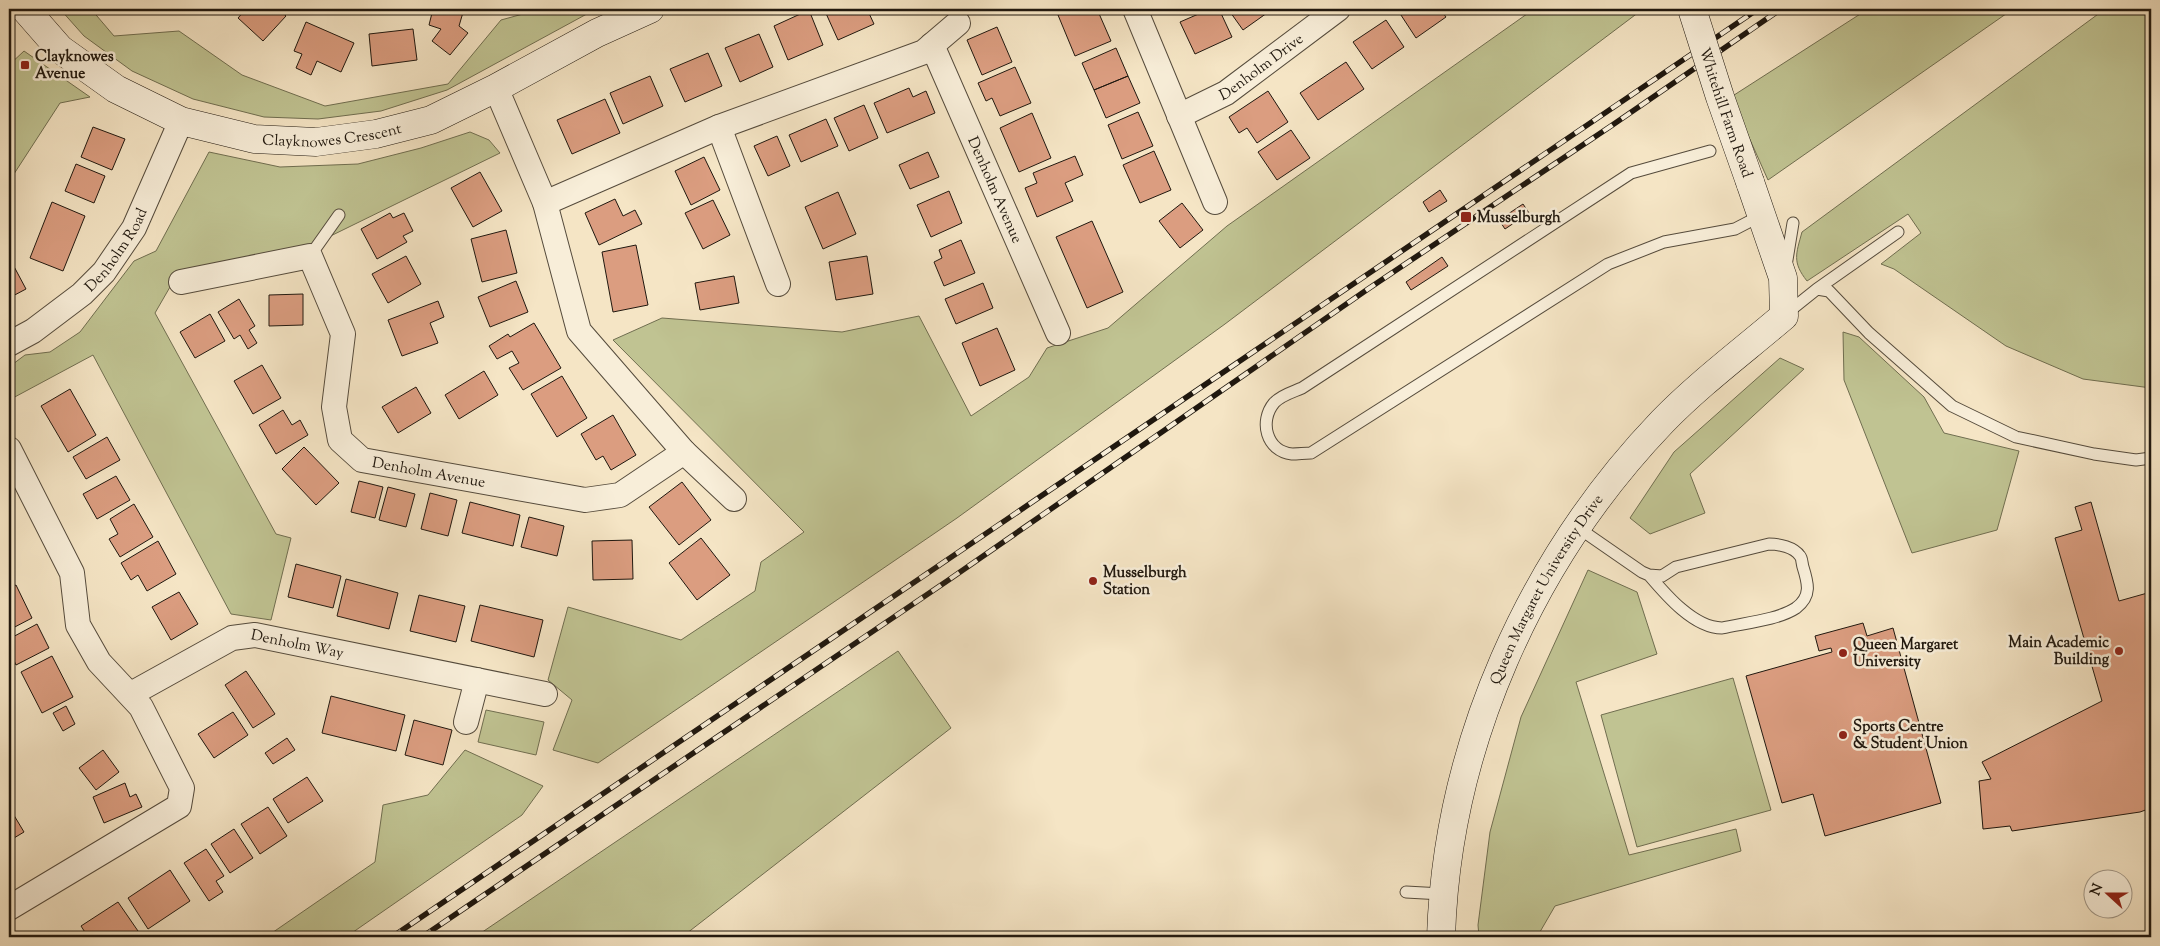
<svg xmlns="http://www.w3.org/2000/svg" width="2160" height="946" viewBox="0 0 2160 946" font-family="'Sorts Mill Goudy',serif">
<style>
.green{fill:#c0c392;stroke:#706e50}
.building{fill:#db9d80;stroke:#20180f}
.lines{fill:none;stroke-linecap:round;stroke-linejoin:round}
.lane-casing{stroke:#554b3c;stroke-width:13}
.street-casing{stroke:#554b3c;stroke-width:26}
.secondary-casing{stroke:#20180f;stroke-width:29}
.lane{stroke:#f8eed9;stroke-width:11}
.street{stroke:#f8eed9;stroke-width:24}
.secondary{stroke:#f8eed9;stroke-width:28}
.rail-casing{stroke:#20180f;stroke-width:5.5}
.rail{stroke:#f8eed9;stroke-width:4;stroke-dasharray:11;stroke-linecap:butt}
.secondary-bridge-casing{stroke:#20180f;stroke-width:29;stroke-linecap:butt}
.secondary-bridge{stroke:#f8eed9;stroke-width:28}
.poi-dot{fill:#8f2418;stroke:#f8eed9;stroke-width:2}
.labels{text-anchor:middle;stroke-width:5;stroke-linejoin:round;paint-order:stroke}
.poi-label{font-size:15px;font-weight:bold;fill:#20180f;stroke:#f8eed9;text-anchor:start}
.street-label{font-size:15px;fill:#20180f;stroke:#f8eed9}
</style>
<rect width="100%" height="100%" fill="#f5e5c5"/>
<filter id="stains"><feTurbulence type="fractalNoise" baseFrequency=".004" numOctaves="4"/><feColorMatrix values="0 0 0 0 .2 0 0 0 0 .09 0 0 0 0 .02 0 0 0 .5 -.17"/></filter>
<radialGradient id="worn" r=".72"><stop offset=".6" stop-color="#630" stop-opacity="0"/><stop offset="1" stop-color="#630" stop-opacity=".3"/></radialGradient>
<path class="green" d="M60,9H91L114,36L179,31L242,75L325,106L448,84L501,20L541,9H596L447,90L381,111L318,119L264,117L193,99L132,71L84,36Z
M1534,9H1643L1225,324L957,518L598,763L553,750L572,700L548,680L568,607L681,640L755,591L761,562L804,532L613,340L662,318L842,332L919,316L971,416L1029,377L1047,348L1108,328L1227,226Z
M1868,9H2013L1768,180L1731,97Z
M2105,9H2151V388L2083,379L2006,346L1894,269L1881,264L1921,233L1908,214L1807,281C1792,262 1796,254 1802,232Z
M24,51L90,97L60,103L12,177H9V65Z
M470,132L489,140L500,153L304,249L170,287L155,313L276,534L291,538L271,620L231,614L93,355L11,399L9,394V367L25,355L50,352L80,332L134,261L156,251L209,152L280,167L358,164L421,148Z
M1843,332L1859,337L1924,397L1944,433L2019,451L1997,530L1912,553L1844,380Z
M1780,358L1804,369L1690,474L1705,513L1650,534L1630,518L1674,452Z
M1588,570L1637,592L1657,654L1576,682L1629,855L1736,829L1741,851L1555,906L1537,937H1479L1478,925L1490,832L1521,717Z
M898,651L951,728L682,937H475Z
M1733,678L1771,810L1637,847L1601,715Z
M486,710L544,722L536,755L478,742Z
M465,750L543,786L522,815L346,937H266L375,862L383,805L428,795Z"/>
<path class="building" d="M246,9H278L286,16L263,41L238,18Z
M433,9H464L459,26L468,33L450,55L432,41L441,29L429,25Z
M824,9H867L874,24L838,40Z
M1071,9H1097L1111,41L1075,56L1058,15Z
M1210,9H1219L1232,37L1195,54L1180,22Z
M1228,9H1264L1267,13L1243,30Z
M1397,9H1440L1446,17L1416,38Z
M809,10L823,45L788,60L774,26Z
M1386,20L1404,47L1372,69L1353,42Z
M306,22L354,43L341,72L317,61L311,75L296,68L302,54L294,51Z
M997,27L1012,62L982,75L967,40Z
M413,29L417,60L372,66L369,34Z
M759,34L773,67L740,82L725,48Z
M1116,48L1128,76L1094,90L1082,63Z
M708,53L722,86L685,102L670,69Z
M1346,62L1364,89L1318,120L1300,93Z
M1015,67L1031,103L1000,116L992,98L986,101L978,83Z
M650,76L663,106L623,124L610,93Z
M1128,76L1140,103L1106,118L1094,90Z
M909,88L913,97L926,91L935,113L887,133L874,103Z
M1268,91L1288,122L1257,143L1247,128L1239,133L1229,117Z
M605,99L620,133L572,154L557,120Z
M864,105L878,138L849,151L834,118Z
M1138,112L1153,146L1122,159L1108,125Z
M1032,113L1051,158L1019,172L1000,128Z
M826,119L838,146L801,162L789,135Z
M93,127L125,139L112,170L81,157Z
M1291,130L1310,158L1277,180L1258,152Z
M777,136L790,166L768,176L754,146Z
M1154,151L1171,190L1140,203L1123,165Z
M928,152L939,177L910,189L899,165Z
M1075,156L1083,175L1065,183L1073,201L1037,217L1025,188L1037,183L1033,173Z
M704,157L720,190L691,205L675,171Z
M76,164L105,176L94,203L65,191Z
M480,172L502,211L473,227L451,188Z
M1440,190L1447,201L1429,212L1423,202Z
M949,191L962,223L931,237L917,205Z
M838,192L856,234L823,249L805,207Z
M615,199L623,216L635,210L642,224L599,245L585,213Z
M713,200L730,235L703,249L685,213Z
M52,202L85,216L63,271L30,258Z
M1182,203L1203,230L1180,248L1159,221Z
M1523,204L1529,213L1505,229L1499,220Z
M390,213L393,218L404,213L413,231L403,236L407,242L377,259L361,229Z
M1092,221L1123,292L1087,308L1056,237Z
M506,230L517,273L482,282L471,239Z
M961,240L975,273L944,286L934,262L942,258L939,250Z
M636,245L648,305L613,312L602,252Z
M406,256L421,284L388,303L372,274Z
M867,256L873,294L836,300L829,262Z
M1442,257L1448,266L1411,290L1406,282Z
M10,259L26,289L9,298V260Z
M734,276L739,303L700,310L695,283Z
M516,281L528,312L490,327L478,297Z
M983,283L993,308L956,324L945,299Z
M303,294V325L269,326V295Z
M239,299L255,326L249,330L257,343L248,349L240,335L234,339L218,312Z
M438,301L444,317L430,323L438,343L402,356L388,320Z
M210,314L225,341L195,358L180,332Z
M534,323L561,368L523,390L509,368L519,363L512,351L497,359L489,346L508,334L510,337Z
M997,328L1015,370L980,386L962,343Z
M262,365L281,398L253,414L234,381Z
M484,371L498,395L459,419L445,395Z
M562,376L587,418L557,437L531,394Z
M416,387L431,413L398,433L382,407Z
M70,389L96,435L68,452L41,406Z
M283,410L292,425L300,420L308,435L276,454L259,425Z
M613,415L636,455L611,470L603,456L596,460L581,434Z
M107,437L120,460L86,479L73,457Z
M304,447L339,483L316,505L282,469Z
M116,476L130,500L97,519L83,494Z
M359,481L383,487L375,518L351,512Z
M682,482L711,520L679,545L649,507Z
M388,487L415,494L406,527L379,520Z
M430,493L457,500L448,536L421,529Z
M470,502L520,515L513,546L462,533Z
M2091,502L2119,601L2151,592V808L2140,812L2012,831L2010,826L1983,829L1979,781L1991,779L1982,762L2102,701L2055,538L2082,530L2075,507Z
M134,504L153,537L120,557L109,539L118,534L110,519Z
M529,517L564,526L557,556L521,547Z
M701,538L730,575L697,600L669,563Z
M632,540L633,579L593,580L592,541Z
M158,541L176,574L147,591L138,575L131,580L121,563Z
M296,564L341,576L333,608L288,597Z
M346,579L398,593L389,629L337,616Z
M16,585L32,618L9,630V588Z
M179,592L198,624L171,640L152,607Z
M419,595L465,606L456,642L410,631Z
M480,605L543,620L534,657L471,641Z
M1863,623L1867,636L1893,628L1941,803L1825,836L1813,794L1782,803L1746,676L1832,652L1831,648L1819,651L1815,636Z
M37,624L49,648L16,665L9,650V639Z
M52,656L73,697L42,713L21,672Z
M246,671L275,714L253,728L225,685Z
M331,696L405,715L396,751L322,733Z
M66,706L75,724L63,731L53,713Z
M233,712L248,735L214,758L198,734Z
M414,720L452,730L443,765L405,755Z
M287,738L295,750L273,764L265,753Z
M103,750L119,772L96,790L79,768Z
M307,777L323,801L288,823L273,799Z
M125,783L130,797L136,794L142,807L104,823L93,797Z
M9,807L24,832L9,841Z
M268,807L287,836L260,854L241,824Z
M234,829L253,858L230,873L211,844Z
M206,849L224,876L216,881L223,892L209,901L184,863Z
M170,870L190,901L148,929L128,898Z
M118,902L138,931L129,937H88L81,926Z"/>
<g class="lines">
<g class="lane-casing">
<path id="lane" d="M1710,151L1631,173L1302,388C1293,392 1281,395 1274,403C1259,421 1266,451 1292,454C1298,454 1305,453 1311,453L1608,264L1664,242L1735,229L1762,215
M310,256L339,215
M1786,266L1793,223
M1817,289L1898,232
M1787,313L1817,289L1829,291L1869,333L1952,406L2016,437L2094,454L2136,460L2151,458
M1577,527L1642,572L1649,575L1662,576L1676,567L1769,544C1779,544 1794,547 1800,556C1802,558 1802,564 1803,567C1808,583 1812,596 1796,608C1778,620 1744,623 1722,628C1694,628 1666,595 1649,575
M1406,892L1442,894"/>
</g>
<g class="street-casing">
<g id="street">
<path d="M1135,9L1215,202"/>
<path id="s1" d="M932,45L1058,333"/>
<path d="M496,88L545,203L579,331L684,452L734,499"/>
<path id="s2" d="M1179,116L1226,93L1338,9"/>
<path d="M719,127L778,284"/>
<path d="M545,203L719,127L924,52L958,23"/>
<path id="s3" d="M181,282L310,256L343,334L334,407L340,440L362,460L585,500L620,495L684,452"/>
<path id="s4" d="M9,344L33,331L82,294L104,272L134,228L181,121"/>
<path d="M9,449L72,573L78,625L99,662L141,707L182,788L179,806L9,908"/>
<path id="s5" d="M131,694L232,638L255,635L545,694"/>
<path d="M466,722L477,680"/>
</g>
</g>
<g class="secondary-casing">
<g id="secondary">
<path id="s6" d="M25,9L60,49L116,89L181,121L254,139L316,142L376,134L431,120L496,88L597,33L650,9"/>
<path id="s7" d="M1441,937C1447,746 1530,560 1662,422C1700,383 1743,351 1784,316L1783,278L1750,182"/>
</g>
</g>
<use href="#lane" class="lane"/>
<use href="#street" class="street"/>
<use href="#secondary" class="secondary"/>
<g class="rail-casing">
<path id="rail" d="M392,937L1758,9
M422,937L950,579L1368,289L1611,126L1781,9"/>
</g>
<use href="#rail" class="rail"/>
<g class="secondary-bridge-casing">
<g id="secondary-bridge">
<path id="s8" d="M1692,9L1720,97L1750,182"/>
</g>
</g>
<use href="#secondary-bridge" class="secondary-bridge"/>
</g>
<g class="poi-dot">
<rect x="20" y="60" width="10" height="10" rx="2.5"/>
<rect x="1460" y="211" width="12" height="12" rx="2.5"/>
<circle cx="1093" cy="581" r="5"/>
<circle cx="2119" cy="651" r="5"/>
<circle cx="1843" cy="653" r="5"/>
<circle cx="1843" cy="735" r="5"/>
</g>
<g class="labels">
<g class="poi-label">
<text x="35" y="61">Clayknowes<tspan x="35" dy="17">Avenue</tspan></text>
<text x="1477" y="222">Musselburgh</text>
<text x="1103" y="577">Musselburgh<tspan x="1103" dy="17">Station</tspan></text>
<text x="2109" y="647" text-anchor="end">Main Academic<tspan x="2109" dy="17">Building</tspan></text>
<text x="1853" y="649">Queen Margaret<tspan x="1853" dy="17">University</tspan></text>
<text x="1853" y="731">Sports Centre<tspan x="1853" dy="17">&amp; Student Union</tspan></text>
</g>
<g class="street-label">
<text dy="5" stroke="none"><textPath href="#s2" startOffset="96">Denholm Drive</textPath></text>
<text dy="5" stroke="none"><textPath href="#s8" startOffset="109">Whitehill Farm Road</textPath></text>
<text dy="5" stroke="none"><textPath href="#s6" startOffset="348">Clayknowes Crescent</textPath></text>
<text dy="5" stroke="none"><textPath href="#s1" startOffset="158">Denholm Avenue</textPath></text>
<text dy="5" stroke="none"><textPath href="#s4" startOffset="145">Denholm Road</textPath></text>
<text dy="5" stroke="none"><textPath href="#s3" startOffset="421">Denholm Avenue</textPath></text>
<text dy="5" stroke="none"><textPath href="#s7" startOffset="368">Queen Margaret University Drive</textPath></text>
<text dy="5" stroke="none"><textPath href="#s5" startOffset="182">Denholm Way</textPath></text>
</g>
</g>
<rect width="2160" height="946" fill="none" stroke="#f5e5c5" stroke-width="30"/>
<rect x="10" y="10" width="2140" height="926" fill="none" stroke="#20180f" stroke-width="2.5"/>
<rect x="15" y="15" width="2130" height="916" fill="none" stroke="#20180f"/>
<g transform="translate(2108 894) rotate(291)"><circle r="24" fill="#f8eed9" stroke="#a29888"/>
<path d="M0-4L9 19L0 12L-9 19Z" fill="#8f2418"/>
<text y="-8" font-size="14" font-weight="bold" text-anchor="middle" fill="#20180f">N</text>
</g>
<rect width="100%" height="100%" filter="url(#stains)"/>
<rect width="100%" height="100%" fill="url(#worn)"/>
</svg>
